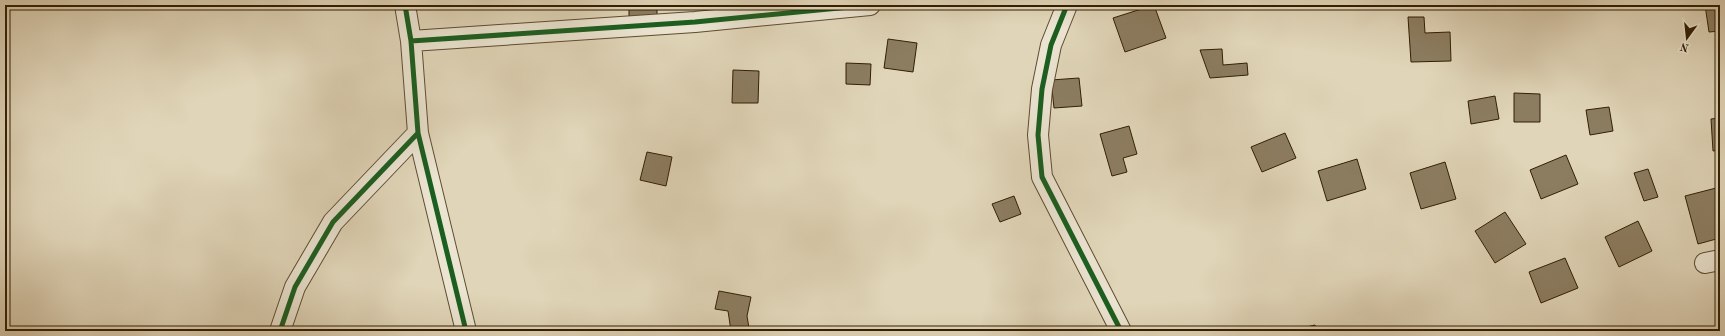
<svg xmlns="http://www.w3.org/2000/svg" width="1725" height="336" viewBox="0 0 1725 336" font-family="'Old Standard TT',serif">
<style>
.building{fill:#8c7d61;stroke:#311e03}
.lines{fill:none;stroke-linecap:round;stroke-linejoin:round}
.street-casing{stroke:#5d4c30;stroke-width:22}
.street{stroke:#ebe4d1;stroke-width:20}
.cycleway-casing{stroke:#ebe4d1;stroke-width:8}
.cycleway{stroke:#1b5e20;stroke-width:5}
</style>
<rect width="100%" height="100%" fill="#e0d5b8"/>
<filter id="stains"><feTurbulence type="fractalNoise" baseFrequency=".005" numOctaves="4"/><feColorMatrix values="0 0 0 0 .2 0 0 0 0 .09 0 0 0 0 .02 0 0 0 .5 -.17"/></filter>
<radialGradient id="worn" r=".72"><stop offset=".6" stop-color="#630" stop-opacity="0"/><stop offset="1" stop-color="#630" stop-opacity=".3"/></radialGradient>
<path class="building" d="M629,5H657V18L629,17Z
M1154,5L1166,38L1125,52L1113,18Z
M1705,5H1720V31L1709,32Z
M1408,17H1424L1425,33L1450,32L1451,61L1411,62Z
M888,39L917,43L913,72L884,68Z
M1222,49L1223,65L1247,63L1248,75L1210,78L1200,50Z
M846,63L871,64L870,85L846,84Z
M733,70L759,71L758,103H732Z
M1079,78L1082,106L1054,108L1051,80Z
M1514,93L1540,94V122H1514Z
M1495,96L1499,119L1471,124L1468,101Z
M1609,107L1613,131L1590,135L1586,110Z
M1720,118V150L1713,151L1711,119Z
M1129,126L1137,154L1123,158L1127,172L1112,176L1100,134Z
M1285,133L1296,158L1262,172L1251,147Z
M647,152L672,157L666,186L640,180Z
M1566,155L1578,184L1541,199L1530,170Z
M1357,159L1366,189L1327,201L1318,171Z
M1445,162L1456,199L1421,209L1410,173Z
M1648,169L1658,197L1644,201L1634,173Z
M1720,187V238L1698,244L1685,196Z
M1014,196L1021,214L1000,222L992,204Z
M1505,212L1526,244L1495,263L1475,231Z
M1638,221L1652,251L1619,267L1605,237Z
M1565,258L1578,288L1541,303L1529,272Z
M719,291L751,297L747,316L749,328L757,327L758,331H731L728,311L715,309Z
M1315,325L1317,331H1293V330Z
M1199,327L1201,331H1190Z"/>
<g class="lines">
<g class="street-casing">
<path id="street" d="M405,5L411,41L418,133L466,331
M1067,5L1051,45L1042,89L1038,135L1042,177L1121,331
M411,41L695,22L870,5
M1705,263L1720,260
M280,331L295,287L333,222L418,133"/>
</g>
<use href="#street" class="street"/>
<g class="cycleway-casing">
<path id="cycleway" d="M405,5L411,41L418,133L466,331
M1067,5L1051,45L1042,89L1038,135L1042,177L1121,331
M411,41L695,22L870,5
M280,331L295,287L333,222L418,133"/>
</g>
<use href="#cycleway" class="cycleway"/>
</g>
<rect width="1725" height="336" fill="none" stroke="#e0d5b8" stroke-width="20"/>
<rect x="6" y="6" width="1713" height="324" fill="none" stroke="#311e03" stroke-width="2"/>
<rect x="10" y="10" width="1705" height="316" fill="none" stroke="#311e03"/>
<g transform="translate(1687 38) rotate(195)" stroke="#ebe4d1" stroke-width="3" paint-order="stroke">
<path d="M0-3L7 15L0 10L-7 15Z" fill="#311e03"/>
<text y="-6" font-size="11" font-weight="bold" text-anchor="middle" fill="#311e03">N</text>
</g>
<rect width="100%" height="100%" filter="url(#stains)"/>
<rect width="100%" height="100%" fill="url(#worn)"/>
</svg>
